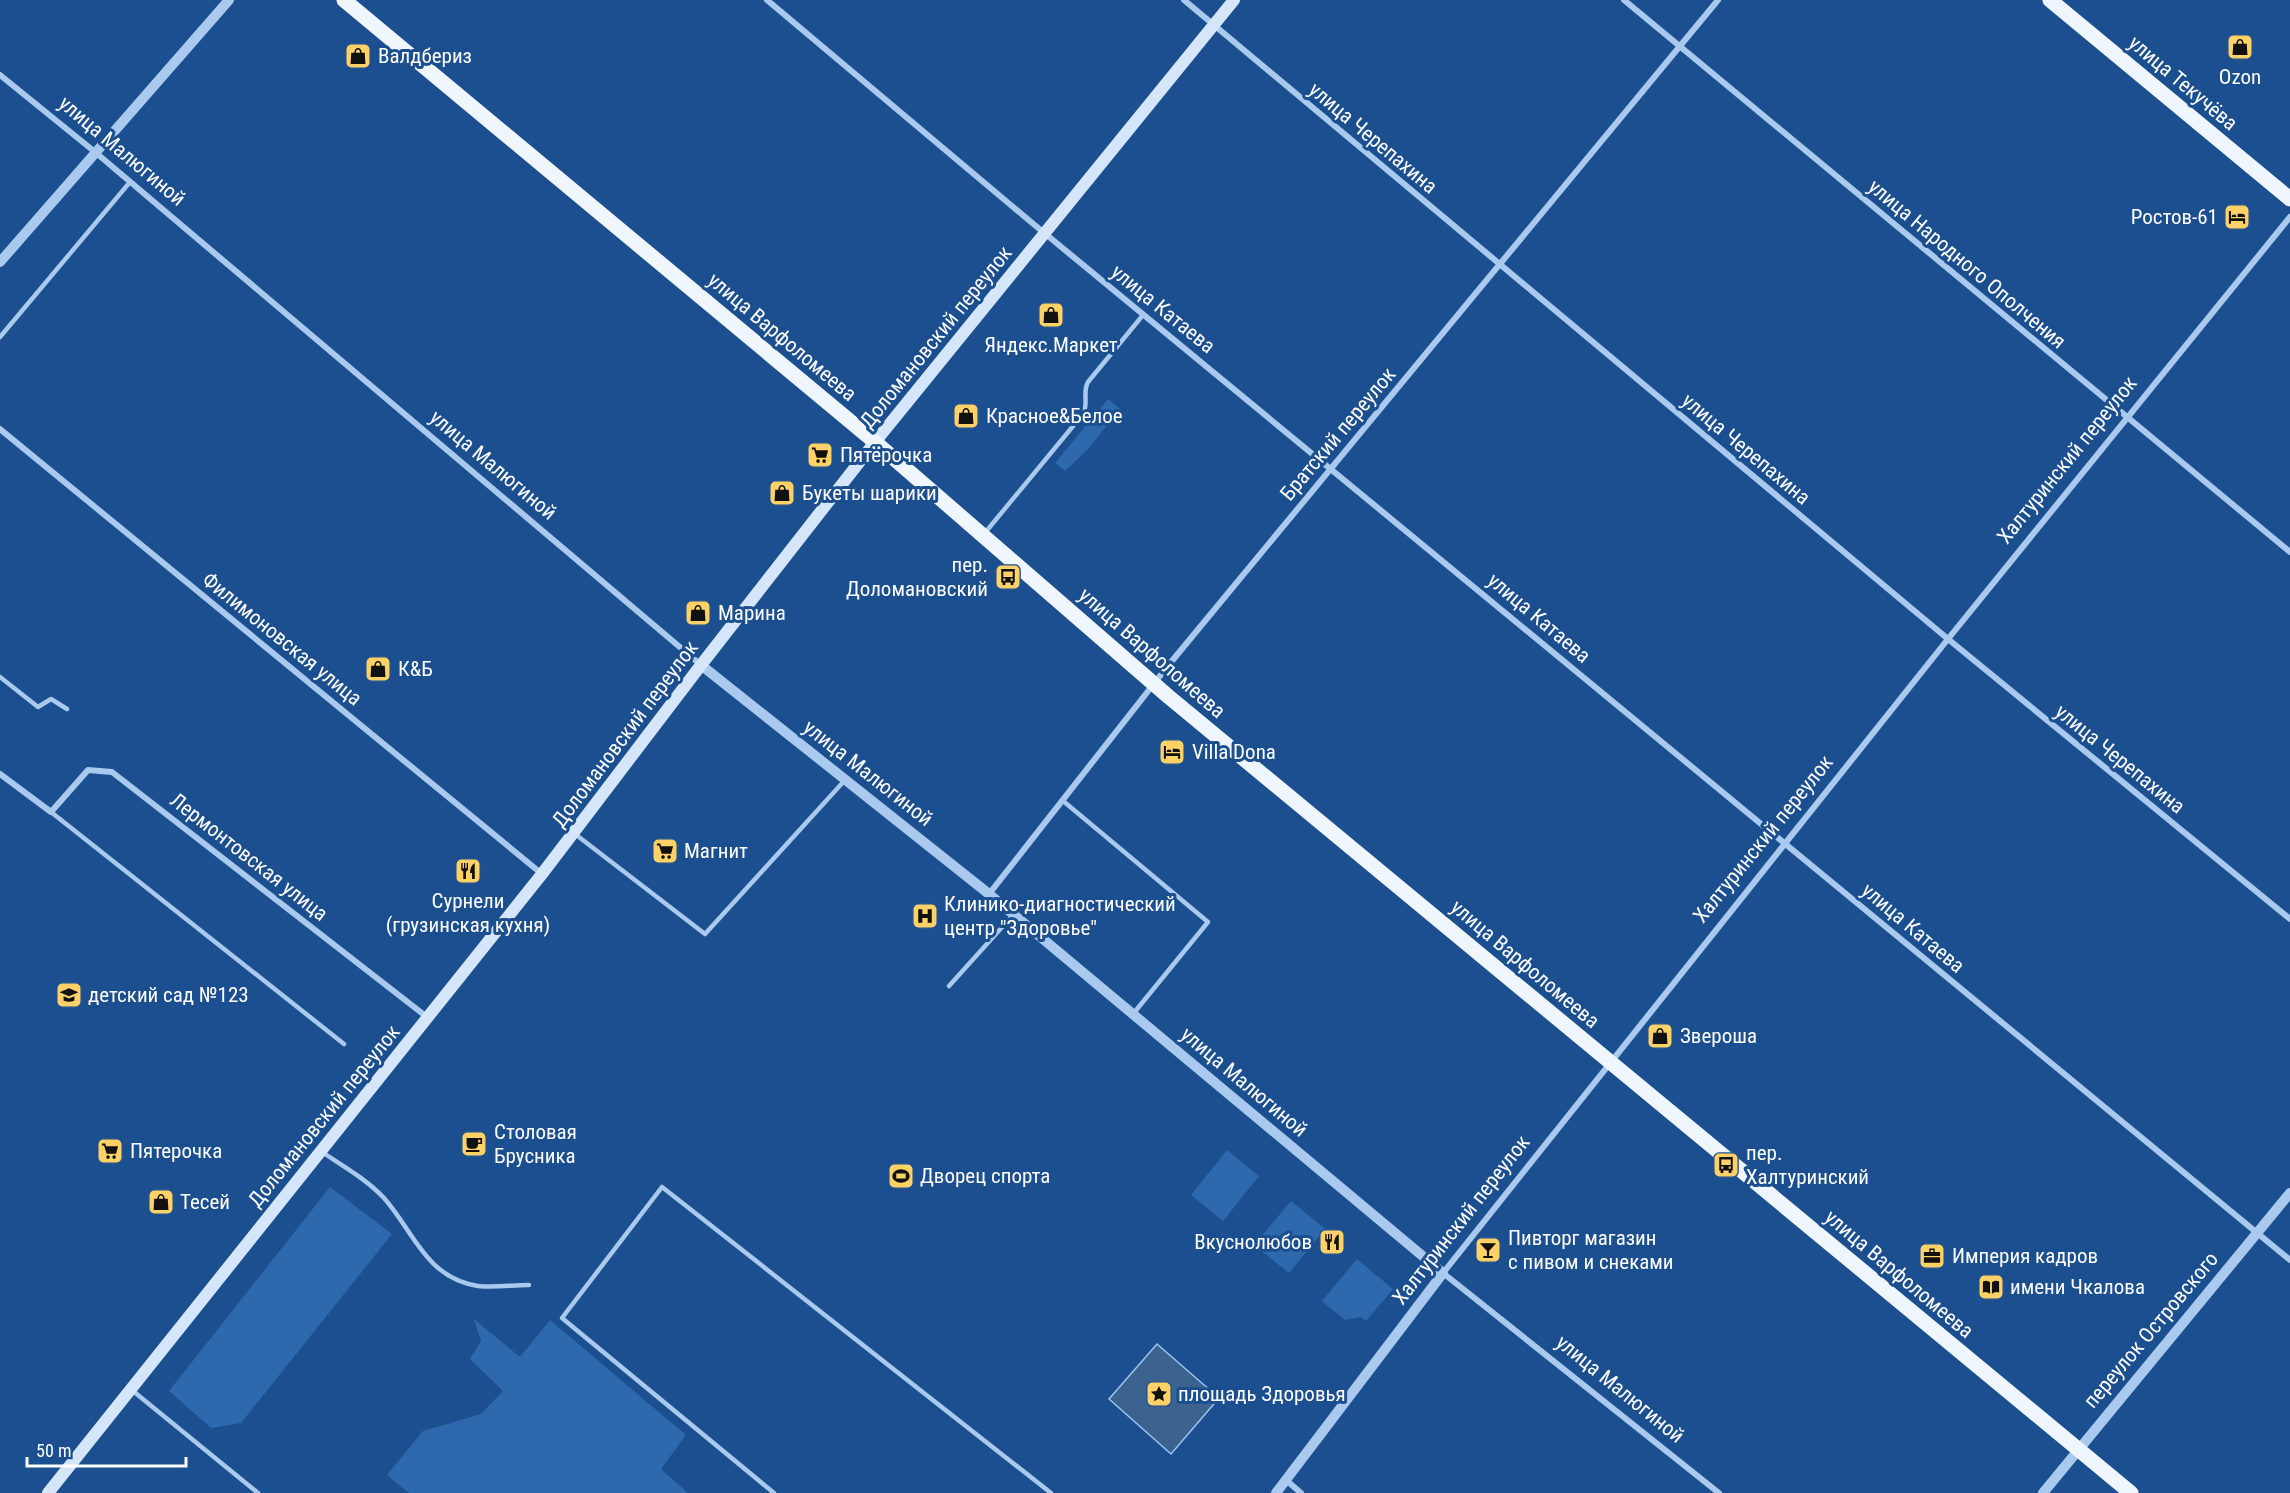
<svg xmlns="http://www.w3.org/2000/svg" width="2290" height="1493" viewBox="0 0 2290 1493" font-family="'Roboto Condensed',sans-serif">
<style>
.green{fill:#2e69ad}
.water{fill:#3c6290;stroke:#9cc4f0;stroke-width:1.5}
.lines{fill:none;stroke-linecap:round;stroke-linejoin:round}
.service{stroke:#a9c9ee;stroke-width:4.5}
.minor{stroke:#a9c9ee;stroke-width:6}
.tertiary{stroke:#a9c9ee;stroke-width:10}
.secondary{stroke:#d6e6fa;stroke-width:12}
.primary{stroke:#f0f6ff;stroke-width:15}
.labels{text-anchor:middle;stroke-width:6;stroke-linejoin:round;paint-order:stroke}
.poi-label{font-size:21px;fill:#fff;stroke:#1b4f8f;text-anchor:start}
.street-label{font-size:21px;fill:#fff;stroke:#1b4f8f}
</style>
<rect width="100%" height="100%" fill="#1b4f8f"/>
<path class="green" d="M1108,399L1120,409L1088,449L1065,471L1055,463Z
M1227,1150L1259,1176L1223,1221L1191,1195Z
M330,1187L392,1234L241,1423L211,1428L169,1391Z
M1291,1201L1325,1229L1289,1273L1254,1245Z
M1357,1259L1393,1289L1366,1321L1361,1317L1345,1320L1322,1301Z
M474,1319L520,1357L550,1320L686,1435L661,1469L688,1493H409L387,1475L423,1431L481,1414L503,1391L470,1359L481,1341Z"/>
<path class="water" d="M1157,1344L1219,1398L1171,1454L1109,1399Z"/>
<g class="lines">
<path class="service" d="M0,337L130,182
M984,534L1083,414C1089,404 1082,392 1088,382L1143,315
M0,677L38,707L51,699L67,709
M1062,800L1208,922L1133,1014
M51,812L344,1044
M575,834L705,934L845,780
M949,986L1013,915
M322,1152C343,1166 366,1179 384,1198C414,1232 426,1278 478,1286C494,1288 512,1285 529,1285
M133,1391L258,1493
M774,1493L562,1318L662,1187L1051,1493"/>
<path class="minor" d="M767,0L1031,222L2290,1260
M1184,0L1948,639L2290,919
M1624,0L2290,552
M0,75L95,152L701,665
M0,429L542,874
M0,774L51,812L88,770L112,772L427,1017
M989,894L1167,667L1718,0
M1286,1480L1301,1493
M1719,1493L1443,1273L1948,639L2290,217"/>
<path class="tertiary" d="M0,262L229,0
M701,665L989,894L1443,1273L1276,1493
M2043,1493L2290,1193"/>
<path class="secondary" d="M48,1493L542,874L701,665L875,442L1234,0"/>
<path class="primary" d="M344,0L875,442L1169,697L2131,1493
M2050,0L2290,199"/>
</g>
<defs>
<g id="shop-square" transform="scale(1.35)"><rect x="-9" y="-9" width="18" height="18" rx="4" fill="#ffd166" stroke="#1b4f8f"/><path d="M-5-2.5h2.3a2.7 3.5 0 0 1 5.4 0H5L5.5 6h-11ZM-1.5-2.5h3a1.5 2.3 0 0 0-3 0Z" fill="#111"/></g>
<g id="hotel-square" transform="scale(1.35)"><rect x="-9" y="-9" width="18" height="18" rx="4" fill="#ffd166" stroke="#1b4f8f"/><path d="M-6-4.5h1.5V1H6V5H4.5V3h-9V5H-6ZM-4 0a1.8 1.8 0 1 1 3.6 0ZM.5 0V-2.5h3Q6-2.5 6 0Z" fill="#111"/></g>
<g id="supermarket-square" transform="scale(1.35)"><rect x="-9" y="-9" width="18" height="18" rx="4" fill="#ffd166" stroke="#1b4f8f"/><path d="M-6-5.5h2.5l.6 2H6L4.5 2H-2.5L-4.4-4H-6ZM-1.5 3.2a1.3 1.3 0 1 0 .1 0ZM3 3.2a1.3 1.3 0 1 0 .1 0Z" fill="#111"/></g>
<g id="bus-square" transform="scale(1.35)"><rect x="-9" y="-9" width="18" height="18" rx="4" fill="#ffd166" stroke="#1b4f8f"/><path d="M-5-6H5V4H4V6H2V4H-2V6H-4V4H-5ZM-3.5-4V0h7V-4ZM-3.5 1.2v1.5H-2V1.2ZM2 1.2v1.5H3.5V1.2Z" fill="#111"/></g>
<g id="restaurant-square" transform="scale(1.35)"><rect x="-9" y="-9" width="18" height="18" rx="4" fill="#ffd166" stroke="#1b4f8f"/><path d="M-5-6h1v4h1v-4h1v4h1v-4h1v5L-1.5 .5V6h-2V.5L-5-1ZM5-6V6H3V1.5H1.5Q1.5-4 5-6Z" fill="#111"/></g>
<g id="hospital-square" transform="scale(1.35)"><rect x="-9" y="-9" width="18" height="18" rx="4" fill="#ffd166" stroke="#1b4f8f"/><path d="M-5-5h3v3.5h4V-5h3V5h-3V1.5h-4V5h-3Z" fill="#111"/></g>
<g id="school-square" transform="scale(1.35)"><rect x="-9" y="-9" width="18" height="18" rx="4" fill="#ffd166" stroke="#1b4f8f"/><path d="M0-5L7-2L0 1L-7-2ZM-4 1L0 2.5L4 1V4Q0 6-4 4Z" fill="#111"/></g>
<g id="cafe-square" transform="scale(1.35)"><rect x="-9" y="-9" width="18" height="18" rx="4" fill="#ffd166" stroke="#1b4f8f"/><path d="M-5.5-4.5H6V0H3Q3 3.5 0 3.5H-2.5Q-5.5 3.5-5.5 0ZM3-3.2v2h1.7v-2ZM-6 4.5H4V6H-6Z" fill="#111"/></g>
<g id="stadium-square" transform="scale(1.35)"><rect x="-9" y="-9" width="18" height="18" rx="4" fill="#ffd166" stroke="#1b4f8f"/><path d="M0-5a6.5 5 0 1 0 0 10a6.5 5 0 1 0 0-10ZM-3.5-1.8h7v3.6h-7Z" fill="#111"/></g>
<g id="bar-square" transform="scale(1.35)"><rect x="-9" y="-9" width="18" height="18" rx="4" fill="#ffd166" stroke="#1b4f8f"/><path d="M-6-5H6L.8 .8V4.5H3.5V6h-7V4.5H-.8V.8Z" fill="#111"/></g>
<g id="office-square" transform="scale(1.35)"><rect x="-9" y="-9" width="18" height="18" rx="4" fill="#ffd166" stroke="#1b4f8f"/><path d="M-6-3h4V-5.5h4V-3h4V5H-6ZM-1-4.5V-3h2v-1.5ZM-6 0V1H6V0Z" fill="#111"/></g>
<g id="library-square" transform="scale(1.35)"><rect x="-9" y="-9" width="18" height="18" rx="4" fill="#ffd166" stroke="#1b4f8f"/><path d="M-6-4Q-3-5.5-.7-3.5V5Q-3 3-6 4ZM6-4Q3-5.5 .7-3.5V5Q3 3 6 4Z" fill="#111"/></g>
<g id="sight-square" transform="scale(1.35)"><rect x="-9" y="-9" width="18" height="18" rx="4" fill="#ffd166" stroke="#1b4f8f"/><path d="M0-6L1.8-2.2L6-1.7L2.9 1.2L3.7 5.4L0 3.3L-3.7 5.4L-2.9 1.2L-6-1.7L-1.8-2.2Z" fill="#111"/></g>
</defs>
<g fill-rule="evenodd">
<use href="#shop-square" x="2240" y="47"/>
<use href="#shop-square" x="358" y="56"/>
<use href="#hotel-square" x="2237" y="217"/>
<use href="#shop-square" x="1051" y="315"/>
<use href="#shop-square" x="966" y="416"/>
<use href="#supermarket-square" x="820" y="455"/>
<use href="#shop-square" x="782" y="493"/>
<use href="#bus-square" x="1008" y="577"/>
<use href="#shop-square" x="698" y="613"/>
<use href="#shop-square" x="378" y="669"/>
<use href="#hotel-square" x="1172" y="752"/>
<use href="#supermarket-square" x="665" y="851"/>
<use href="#restaurant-square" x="468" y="871"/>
<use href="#hospital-square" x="925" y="916"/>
<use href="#school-square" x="69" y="995"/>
<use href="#shop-square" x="1660" y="1036"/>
<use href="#cafe-square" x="474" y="1144"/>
<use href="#supermarket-square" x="110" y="1151"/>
<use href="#bus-square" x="1726" y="1165"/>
<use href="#stadium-square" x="901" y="1176"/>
<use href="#shop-square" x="161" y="1202"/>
<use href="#restaurant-square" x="1332" y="1242"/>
<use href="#bar-square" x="1488" y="1250"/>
<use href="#office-square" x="1932" y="1256"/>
<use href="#library-square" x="1991" y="1287"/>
<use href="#sight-square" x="1159" y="1394"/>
</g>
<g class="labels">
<g class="poi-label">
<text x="378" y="63">Валдбериз</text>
<text x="2240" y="84" text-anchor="middle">Ozon</text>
<text x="2218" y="224" text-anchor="end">Ростов-61</text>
<text x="1051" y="352" text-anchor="middle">Яндекс.Маркет</text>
<text x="986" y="423">Красное&amp;Белое</text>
<text x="840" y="462">Пятёрочка</text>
<text x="802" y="500">Букеты шарики</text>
<text x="988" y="572" text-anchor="end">пер.<tspan x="988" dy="24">Доломановский</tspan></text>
<text x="718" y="620">Марина</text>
<text x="398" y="676">К&amp;Б</text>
<text x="1192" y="759">Villa Dona</text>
<text x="684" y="858">Магнит</text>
<text x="468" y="908" text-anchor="middle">Сурнели<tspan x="468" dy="24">(грузинская кухня)</tspan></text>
<text x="944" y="911">Клинико-диагностический<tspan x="944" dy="24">центр "Здоровье"</tspan></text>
<text x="88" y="1002">детский сад №123</text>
<text x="1680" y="1043">Звероша</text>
<text x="494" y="1139">Столовая<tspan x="494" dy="24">Брусника</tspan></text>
<text x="130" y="1158">Пятерочка</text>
<text x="1746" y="1160">пер.<tspan x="1746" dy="24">Халтуринский</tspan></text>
<text x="920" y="1183">Дворец спорта</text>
<text x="180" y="1209">Тесей</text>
<text x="1508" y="1245">Пивторг магазин<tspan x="1508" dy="24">с пивом и снеками</tspan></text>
<text x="1312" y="1249" text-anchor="end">Вкуснолюбов</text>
<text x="1952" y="1263">Империя кадров</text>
<text x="2010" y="1294">имени Чкалова</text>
<text x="1178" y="1401">площадь Здоровья</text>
</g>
<g class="street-label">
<text transform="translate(2183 83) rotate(40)" y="7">улица Текучёва</text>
<text transform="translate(1373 138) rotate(40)" y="7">улица Черепахина</text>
<text transform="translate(122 151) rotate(40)" y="7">улица Малюгиной</text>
<text transform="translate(1967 264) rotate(40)" y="7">улица Народного Ополчения</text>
<text transform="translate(1163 309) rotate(39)" y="7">улица Катаева</text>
<text transform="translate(782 337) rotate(40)" y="7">улица Варфоломеева</text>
<text transform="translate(936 337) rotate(-51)" y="7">Доломановский переулок</text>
<text transform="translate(1338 434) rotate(-50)" y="7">Братский переулок</text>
<text transform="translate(1746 449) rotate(40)" y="7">улица Черепахина</text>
<text transform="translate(2067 460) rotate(-51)" y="7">Халтуринский переулок</text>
<text transform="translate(493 465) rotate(40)" y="7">улица Малюгиной</text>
<text transform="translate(1539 618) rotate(40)" y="7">улица Катаева</text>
<text transform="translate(282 639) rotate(39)" y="7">Филимоновская улица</text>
<text transform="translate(1152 653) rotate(41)" y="7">улица Варфоломеева</text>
<text transform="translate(625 734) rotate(-53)" y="7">Доломановский переулок</text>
<text transform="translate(2120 759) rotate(39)" y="7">улица Черепахина</text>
<text transform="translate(868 773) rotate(38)" y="7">улица Малюгиной</text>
<text transform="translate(1763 839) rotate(-51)" y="7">Халтуринский переулок</text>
<text transform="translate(249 857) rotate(38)" y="7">Лермонтовская улица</text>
<text transform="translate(1913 928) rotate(40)" y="7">улица Катаева</text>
<text transform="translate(1525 964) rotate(40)" y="7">улица Варфоломеева</text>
<text transform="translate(1244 1082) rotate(40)" y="7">улица Малюгиной</text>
<text transform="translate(324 1116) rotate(-51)" y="7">Доломановский переулок</text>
<text transform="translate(1461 1220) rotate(-52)" y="7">Халтуринский переулок</text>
<text transform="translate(1899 1274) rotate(40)" y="7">улица Варфоломеева</text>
<text transform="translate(2151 1330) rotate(-50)" y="7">переулок Островского</text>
<text transform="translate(1620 1389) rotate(39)" y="7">улица Малюгиной</text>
</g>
</g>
<path d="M27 1457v9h159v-9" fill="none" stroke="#ffffff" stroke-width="3"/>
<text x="36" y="1457" font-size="18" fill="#ffffff" stroke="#1b4f8f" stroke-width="4.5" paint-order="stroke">50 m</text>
</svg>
